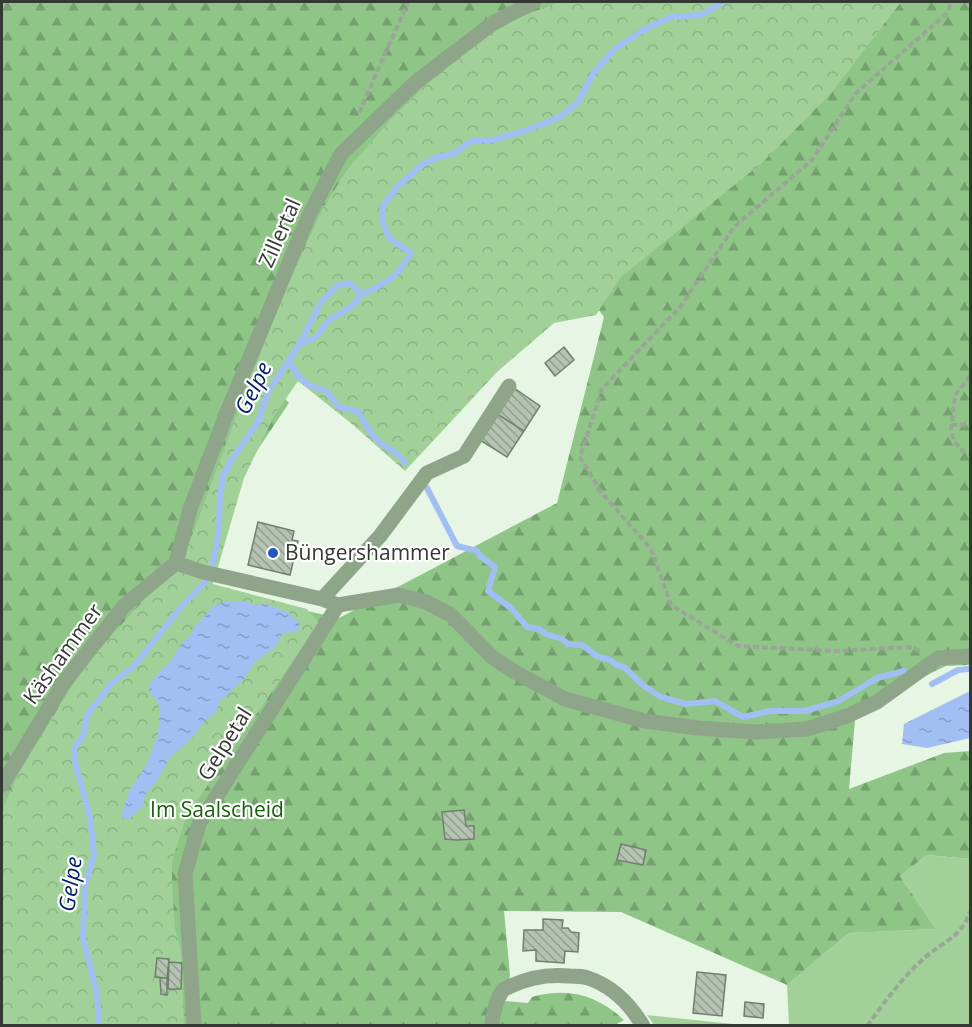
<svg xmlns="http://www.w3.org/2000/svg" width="972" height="1027" viewBox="0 0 972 1027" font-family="'Open Sans',sans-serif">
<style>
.grass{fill:#a1d199}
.forest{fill:url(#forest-firs)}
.park{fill:url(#park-crowns)}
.water{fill:url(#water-ripples)}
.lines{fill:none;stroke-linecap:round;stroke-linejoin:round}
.stream{stroke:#a2bff4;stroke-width:6}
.building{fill:url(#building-back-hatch);stroke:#717f6f;stroke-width:1.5}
.path{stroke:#9aa598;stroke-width:4;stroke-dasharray:6 3;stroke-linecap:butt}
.minor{stroke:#8ea58a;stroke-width:15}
.poi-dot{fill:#2357c4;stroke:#fefefe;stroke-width:2}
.labels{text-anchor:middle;stroke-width:4.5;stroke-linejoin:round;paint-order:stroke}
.street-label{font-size:21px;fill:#333832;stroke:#fefefe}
.poi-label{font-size:21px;fill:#333832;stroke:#fefefe;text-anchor:start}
.park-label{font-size:21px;fill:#19600d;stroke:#fefefe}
.water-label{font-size:22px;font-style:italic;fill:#01206a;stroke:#fefefe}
</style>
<defs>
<pattern id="forest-firs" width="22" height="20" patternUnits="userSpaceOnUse" patternTransform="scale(1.5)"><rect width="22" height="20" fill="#8fc587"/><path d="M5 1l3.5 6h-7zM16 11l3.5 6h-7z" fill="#75a16f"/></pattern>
<pattern id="park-crowns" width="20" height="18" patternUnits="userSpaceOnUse" patternTransform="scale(1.5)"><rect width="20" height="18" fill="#a1d199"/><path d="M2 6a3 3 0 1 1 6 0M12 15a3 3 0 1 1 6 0" fill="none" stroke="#8bb484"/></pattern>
<pattern id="water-ripples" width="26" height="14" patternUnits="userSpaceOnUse" patternTransform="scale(1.5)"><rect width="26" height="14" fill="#a2bff4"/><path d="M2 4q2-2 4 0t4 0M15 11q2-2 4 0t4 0" fill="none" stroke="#859cc6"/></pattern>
<pattern id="building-back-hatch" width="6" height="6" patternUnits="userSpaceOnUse" patternTransform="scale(1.5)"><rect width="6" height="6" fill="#b5c3b2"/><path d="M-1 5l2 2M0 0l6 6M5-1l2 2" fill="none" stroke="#949f91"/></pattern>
</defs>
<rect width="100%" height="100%" fill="#e7f6e4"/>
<path class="grass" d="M927,855L970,859V1025H789L787,985L849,933L936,929L900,876Z
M647,1015L742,1025H654Z"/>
<path class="forest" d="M2,2H744L276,389L289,403L229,492L210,590L339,618L557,503L604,317L589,297L883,2H970V665L946,666L856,709L849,789L944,753L970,751V859L927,855L900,876L936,929L849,933L787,985L621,912L504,911L510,975L505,1001L528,1003L532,997C568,987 597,995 624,1020L615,1025L2,1026Z"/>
<path class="park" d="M559,2H901L832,92L764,161L621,277L596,315L554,323L498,371L405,471L352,424L298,381L274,416L244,478L213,584L307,609L319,623L186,817L172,861V882L175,929L181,951L184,1025L2,1026V810L19,773L68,692L94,655L141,603L170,575L186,552L250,379L294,270L322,210L347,170L392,118L424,87L478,42L516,19Z"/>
<path class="water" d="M226,601H245L254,605L265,604L288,612L293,618L299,622L300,629L294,632L283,633L275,647L254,663L244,679L220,701L216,712L205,721L196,733L183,746L171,756L158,779L146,794L142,807L128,820L121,817L129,791L146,766L158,735L160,709L155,698L149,692V685L162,669L170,662L182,643L190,636L195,626L202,619L213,606Z
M970,691V738L927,748L902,744L904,724Z"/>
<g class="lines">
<path class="stream" d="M299,345L316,337L328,321L352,306L362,294
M289,362L299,377L309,385L326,391L339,407L358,411C364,422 369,433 378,441C388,450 397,450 405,463
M427,488L457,546L477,551L480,556L495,567L488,591L511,608L527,627L539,629L546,634L562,639L568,644L582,645L598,657L608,659L617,665L624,667L644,686L661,697L686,704L715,701L743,717L771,711H805L839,701L877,678L904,671
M932,684L958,670L970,669
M99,1026L97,994L83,938L85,886L94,855L90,818L74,758V747L83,737L87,715L112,683L134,666L182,606L207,580L214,558L219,529L220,495L223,476L232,459L258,422L268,392L299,345L321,302L338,285L349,283L362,294C384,285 400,275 411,253L389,238L383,223V206L397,187L423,164L438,157L453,154L473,140H493L530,129L560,117L578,102L594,72L616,48L645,29L671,17L701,15L723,2"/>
</g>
<path class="building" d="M564,347L574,360L555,376L545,363Z
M514,388L540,406L524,431L497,414Z
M497,414L524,431L507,457L480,440Z
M258,522L294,531L292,540L298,541L290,575L248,565Z
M464,810L466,826H474V839L456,840L445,839L442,812Z
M621,844L646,850L643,865L617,860Z
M543,919L563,920L562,928H568L571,932L579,933L578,952L565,951L564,963L536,961V950L523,951L524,930H543Z
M157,958L169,959L167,978L155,977Z
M169,962L182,963L181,989H168Z
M697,972L726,975L722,1016L693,1013Z
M160,978H167V995L161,994Z
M745,1002L764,1004L763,1018L744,1016Z"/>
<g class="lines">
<path class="path" d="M359,113L408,2
M970,376L955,395L951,430L954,441L962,450L970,454
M951,425H970
M920,651L908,647L837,651L738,646L671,605L651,549L601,492L580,457L602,389L680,307L734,227L812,160L856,93L947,13L952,2
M867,1026C884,1003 901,979 922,960C939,944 964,936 970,911"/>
<path class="minor" d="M176,563L203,572L322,599L338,605L399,595L426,602L451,615L492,657L515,672L565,699L645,721L698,728L757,732L807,729L847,716L877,702L938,658L970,656
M176,563L190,509L228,410L309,215L341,154L416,82L493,23L534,2
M322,599L380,536L427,473L464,456L509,386
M2,785L65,681L124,606L176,563
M194,1026L185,874L199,824L338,605
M492,1026C492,1017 497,997 503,990C504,989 509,987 511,986C530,977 549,974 569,976C575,976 582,976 588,978C612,986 630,1004 643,1026"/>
</g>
<circle class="poi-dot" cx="273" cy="553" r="6"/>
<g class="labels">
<g class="street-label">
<text transform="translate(280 233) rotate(-66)" y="7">Zillertal</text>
<text transform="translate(63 654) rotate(-54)" y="7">Käshammer</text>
<text transform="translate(225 744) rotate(-58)" y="7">Gelpetal</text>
</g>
<g class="poi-label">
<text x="285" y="560">Büngershammer</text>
</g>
<g class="park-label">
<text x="217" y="817">Im Saalscheid</text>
</g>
<g class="water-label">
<text transform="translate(253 388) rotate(-64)" y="8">Gelpe</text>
<text transform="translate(70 884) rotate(-82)" y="8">Gelpe</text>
</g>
</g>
<rect width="972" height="1027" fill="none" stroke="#333832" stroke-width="6"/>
</svg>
